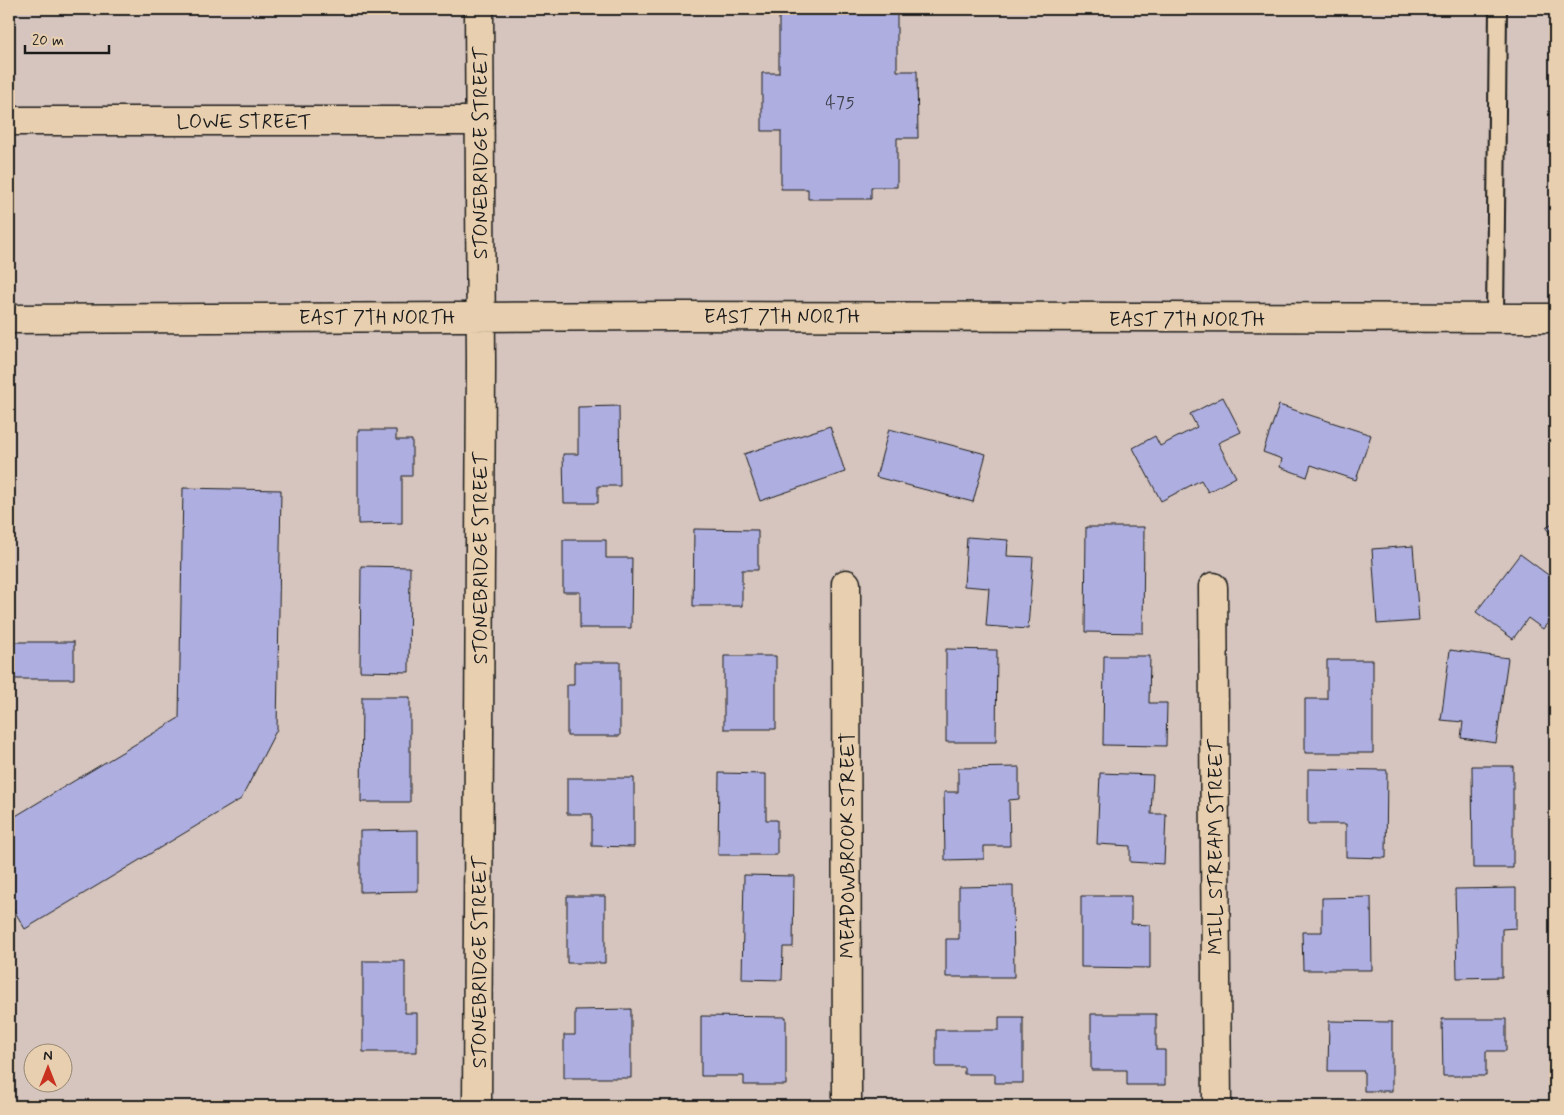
<svg xmlns="http://www.w3.org/2000/svg" width="1564" height="1115" viewBox="0 0 1564 1115" font-family="Mynerve,sans-serif">
<style>
.building{fill:#aeafe0;stroke:#1c1c1c}
.lines{fill:none;stroke-linecap:round;stroke-linejoin:round}
.lane-casing{stroke:#1c1c1c;stroke-width:20}
.street-casing{stroke:#1c1c1c;stroke-width:31}
.lane{stroke:#e7cfaf;stroke-width:16}
.street{stroke:#e7cfaf;stroke-width:28}
.labels{text-anchor:middle;stroke-width:5;stroke-linejoin:round;paint-order:stroke}
.number-label{font-size:18px;fill:#40414d}
.street-label{font-size:20px;fill:#1c1c1c;stroke:#e7cfaf}
</style>
<rect width="100%" height="100%" fill="#d6c5be"/>
<filter id="ink" filterUnits="userSpaceOnUse"><feTurbulence type="fractalNoise" baseFrequency=".02" numOctaves="2"/><feDisplacementMap in="SourceGraphic" scale="10" xChannelSelector="R" yChannelSelector="G"/><feConvolveMatrix kernelMatrix="1 2 1 2 8 2 1 2 1" color-interpolation-filters="sRGB"/></filter>
<g filter="url(#ink)">
<path class="building" d="M779,9H897V71H917L918,138H897V187H871V199H808V189H781V131H762V73H779Z
M1223,397L1241,432L1218,443L1236,477L1208,492L1201,480L1161,501L1133,448L1155,436L1160,446L1197,427L1190,414Z
M1279,405L1371,435L1356,480L1311,465L1307,477L1280,467L1282,459L1263,452Z
M619,406L620,486H598V503H564L563,454H578V407Z
M830,426L845,472L760,501L744,454Z
M889,429L986,454L973,502L876,477Z
M358,430H396V440H412V476H402V523L358,524Z
M183,488L281,490L277,729L241,799L25,929L9,902V820L179,718Z
M1555,521V540L1546,528Z
M1086,527H1144L1143,633L1085,632Z
M694,529L758,530V570H742V606H693Z
M967,537L1008,540L1007,556L1033,557L1028,629L986,626L989,588L964,586Z
M563,540H606V558H632L631,628H580V592H563Z
M1413,546L1419,621L1377,624L1372,549Z
M1520,554L1555,580V613L1543,629L1528,618L1513,639L1476,612Z
M361,566L410,567L409,672L360,671Z
M9,642H74V679H9Z
M946,649L997,650L996,742H946Z
M1450,650L1508,658L1496,743L1461,738L1463,722L1441,720Z
M724,656H776V729H724Z
M1104,656H1150L1149,703H1167L1166,746L1103,745Z
M1327,660H1373V753H1305V699H1327Z
M574,662H620V736H567V685H574Z
M362,697H410V802H361Z
M1472,766H1513V868H1473Z
M1019,767V799L1009,800L1010,846H984V859L945,860L944,792H958V768Z
M1308,769L1387,770L1386,858L1346,857V824H1308Z
M719,773L766,774V820H777V855H718Z
M1100,773L1153,775L1151,814H1166L1164,864L1130,862V846L1097,844Z
M567,778H634V847L592,846V814H567Z
M418,830V891L360,892V831Z
M744,875L794,876L793,947H783L782,980L742,979Z
M1013,886L1014,977H946V939H959V887Z
M1516,888V928L1502,929V977L1457,978L1455,889Z
M567,896H605V963H567Z
M1081,896H1131V924L1150,925V968L1081,967Z
M1371,897L1372,970H1303L1302,932H1322V898Z
M363,961H405V1013H417V1052H363Z
M631,1009V1078H564V1035H575V1010Z
M1091,1014H1156V1050H1165V1085H1127V1070H1091Z
M701,1016L786,1017V1085H744V1076H701Z
M999,1017H1023V1083H995V1074H964V1067H936V1030H999Z
M1442,1019H1506V1051H1486V1076H1443Z
M1329,1021L1392,1022V1091H1364V1071H1328Z
M371,1103L407,1104V1106H371Z"/>
<g class="lines">
<g class="lane-casing">
<path id="lane" d="M1495,319L1498,9"/>
</g>
<g class="street-casing">
<path id="street" d="M9,121H480
M9,319L677,316L1555,318
M846,584L847,1106
M1213,587L1217,1106
M477,1106L481,365L479,9"/>
</g>
<use href="#lane" class="lane"/>
<use href="#street" class="street"/>
</g>
</g>
<g class="labels">
<g class="number-label">
<text x="840" y="108">475</text>
</g>
<g class="street-label">
<text x="244" y="128">LOWE STREET</text>
<text transform="translate(480 153) rotate(-90)" y="7">STONEBRIDGE STREET</text>
<text x="782" y="323">EAST 7TH NORTH</text>
<text x="377" y="324">EAST 7TH NORTH</text>
<text x="1187" y="326">EAST 7TH NORTH</text>
<text transform="translate(480 558) rotate(-90)" y="7">STONEBRIDGE STREET</text>
<text transform="translate(847 845) rotate(-90)" y="7">MEADOWBROOK STREET</text>
<text transform="translate(1215 847) rotate(-90)" y="7">MILL STREAM STREET</text>
<text transform="translate(479 962) rotate(-90)" y="7">STONEBRIDGE STREET</text>
</g>
</g>
<rect width="1564" height="1115" fill="none" stroke="#e7cfaf" stroke-width="30"/>
<rect x="15" y="15" width="1534" height="1085" fill="none" stroke="#1c1c1c" stroke-width="2" filter="url(#ink)"/>
<g transform="translate(48 1068)"><circle r="24" fill="#e7cfaf" stroke="#968774"/>
<path d="M0-4L9 19L0 12L-9 19Z" fill="#c8321e"/>
<text y="-8" font-size="14" font-weight="bold" text-anchor="middle" fill="#1c1c1c">N</text>
</g>
<path d="M25 45v8h84v-8" fill="none" stroke="#1c1c1c" stroke-width="2.5"/>
<text x="32" y="45" font-size="15" fill="#1c1c1c" stroke="#e7cfaf" stroke-width="4" paint-order="stroke">20 m</text>
</svg>
